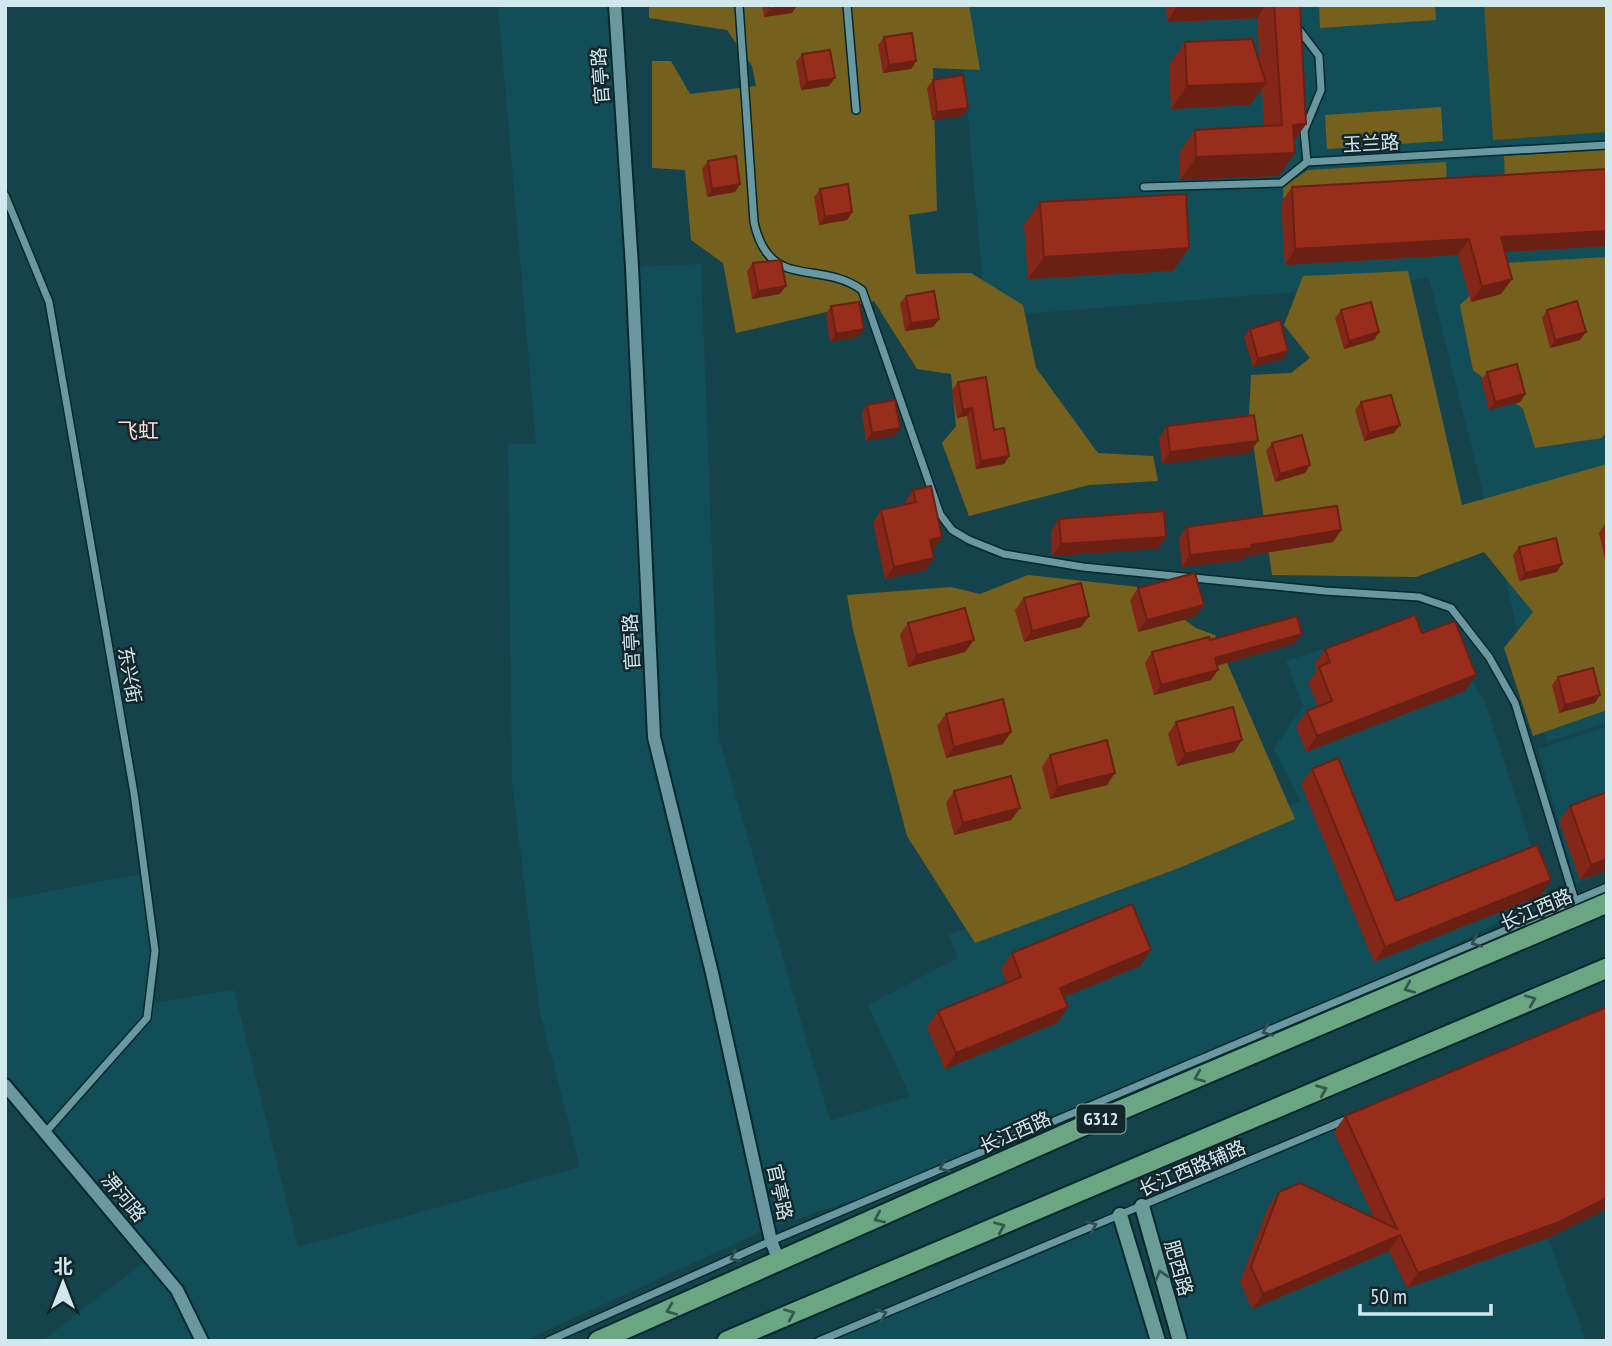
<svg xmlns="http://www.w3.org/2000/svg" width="1612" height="1346" viewBox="0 0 1612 1346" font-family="'PT Sans Narrow','Noto Sans SC',sans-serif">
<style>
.built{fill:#124e58}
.green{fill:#665419}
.forest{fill:#75611d}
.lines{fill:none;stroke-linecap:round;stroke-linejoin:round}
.minor-casing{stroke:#04282e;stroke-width:10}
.tertiary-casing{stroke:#04282e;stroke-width:16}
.secondary-casing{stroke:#04282e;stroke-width:18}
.trunk-casing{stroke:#04282e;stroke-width:23}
.minor{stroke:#6a98a1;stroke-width:7}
.tertiary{stroke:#6a98a1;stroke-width:12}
.secondary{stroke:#6a9d96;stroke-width:14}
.trunk{stroke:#6aa682;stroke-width:19}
.wall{fill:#842718}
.shaded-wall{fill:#6b2014}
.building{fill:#992d1c;stroke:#6b2014;stroke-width:2}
.oneway{stroke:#314e54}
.oneway2{stroke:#36594d}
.oneway3{stroke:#365655}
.labels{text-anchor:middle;stroke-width:5;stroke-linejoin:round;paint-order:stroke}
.shield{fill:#13262a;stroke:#98aeb2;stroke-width:2}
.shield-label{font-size:18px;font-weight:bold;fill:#d1e8ed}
.street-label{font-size:19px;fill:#d1e8ed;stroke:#13262a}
.neighbourhood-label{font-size:21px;fill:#fddad3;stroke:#13262a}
</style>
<rect width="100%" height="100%" fill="#15434b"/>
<path class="built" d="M498,5H615L633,267L701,264L719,738L830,1121L910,1096L868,1005L958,958L949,935L1147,864L1300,801L1274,749L1303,706L1286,661L1413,619L1457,658L1485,702L1548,897L1373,986L857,1199L769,1228L524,1341H42L149,1258L5,1085V900L145,873L155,951L149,1004L234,990L298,1247L580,1167L540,1012L512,783L508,444H536Z
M958,5H1607V722L1546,742L1429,278L1381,285L986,317Z
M1607,727V871L1576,884L1538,749Z
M1331,1126L1407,1288L1548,1238L1586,1341H1180L1142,1206Z
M1120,1215L1158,1341H819Z"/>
<path class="green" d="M1484,5H1607V132L1493,140Z"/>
<path class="forest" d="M649,5H969L980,70L933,68L937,211L909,215L916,274L971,273L1023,305L1036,368L1098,453L1153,456L1158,481L1089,485L969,516L942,443L956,426L951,374L917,369L874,301L736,333L723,263L691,240L685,170L652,168V61H671L690,94L756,86L752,66L727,30L649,18Z
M1319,5H1435L1436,20L1320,28Z
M1441,107L1443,141L1327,149L1325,115Z
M1607,150V177L1505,183L1504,156Z
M1446,162L1447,189L1283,198V187L1308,170Z
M1607,257V431L1602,438L1535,448L1523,409L1473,370L1460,305L1504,263Z
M1408,271L1462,505L1607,464V710L1533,736L1504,648L1533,612L1484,552L1416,577L1272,575L1249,415L1251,375L1291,373L1310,358L1284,325L1303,276Z
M1028,575L1139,587L1196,628L1215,635L1295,819L1179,868L975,943L907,836L853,630L847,595L951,587L980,594Z"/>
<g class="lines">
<g class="minor-casing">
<path id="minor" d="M739,5L754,222C769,292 819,259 862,290L940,514L952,530L969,540L1004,554L1083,567L1325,591L1419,597L1451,608L1489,657L1515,703L1575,901
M847,5L856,110
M1297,27L1319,56L1321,90L1304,131L1307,162
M1144,187L1281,183L1307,162L1607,145
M5,195L49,302L134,793L155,951L147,1018L45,1133
M548,1341L771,1241L1607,887
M819,1341L1348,1119"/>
</g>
<g class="tertiary-casing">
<path id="tertiary" d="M615,5L632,267L654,737L712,973L771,1241L780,1263
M5,1085L177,1290L202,1341"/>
</g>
<g class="secondary-casing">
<path id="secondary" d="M1142,1206L1180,1341
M1120,1215L1158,1341"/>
</g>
<g class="trunk-casing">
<path id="trunk" d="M598,1341L1088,1124L1607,903
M727,1341L1607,968"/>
</g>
<use href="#minor" class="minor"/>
<use href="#tertiary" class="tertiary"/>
<use href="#secondary" class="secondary"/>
<use href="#trunk" class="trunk"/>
</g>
<path class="wall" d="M762,5H797L792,13L764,17Z
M1166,5H1300L1306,124L1294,141L1279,176L1180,180L1179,153L1195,130L1264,126L1262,88L1250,105L1171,109L1169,65L1185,42L1260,66L1257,18L1167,22Z
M884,37L916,61L911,69L883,73L878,45Z
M802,54L829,86L801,90L796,62Z
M933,80L968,108L962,116L932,120L927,88Z
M708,161L740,184L735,192L707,197L702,169Z
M1607,169V246L1505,252L1512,279L1501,294L1471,302L1458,255L1285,265L1281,203L1292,187Z
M820,189L852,212L847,220L819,225L814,197Z
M1040,202L1173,271L1028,279L1024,225Z
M753,263L780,294L752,299L747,271Z
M906,296L939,319L933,327L905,331L900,303Z
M831,306L858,337L830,342L826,314Z
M1341,310L1374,340L1344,349L1335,318Z
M1547,310L1580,340L1550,348L1542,318Z
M1250,329L1288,351L1283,359L1253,367L1244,337Z
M1487,372L1525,394L1520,402L1489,410L1481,380Z
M958,382L994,430L1009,456L1004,464L976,469L967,416L957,418L952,390Z
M1361,402L1400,425L1394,433L1364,441L1355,410Z
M867,405L900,428L894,436L866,441L862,413Z
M1167,426L1258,441L1249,453L1162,464L1159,438Z
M1272,443L1305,473L1275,482L1266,451Z
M913,490L934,549L932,550L926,570L885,579L873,522L881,510L906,505L905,502Z
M1059,519L1166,537L1158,549L1052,556L1051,531Z
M1604,525H1607V558L1605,559L1599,533Z
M1187,527L1341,530L1333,542L1246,556L1244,560L1182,567L1179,538Z
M1519,547L1557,572L1519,581L1513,555Z
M1138,588L1195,617L1138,632L1130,600Z
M1024,598L1089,616L1081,627L1024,642L1015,610Z
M908,623L974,640L965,652L908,667L900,635Z
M1422,633L1476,675L1465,691L1306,752L1296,726L1307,711L1318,706L1308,682L1317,671L1314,665L1325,649Z
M1210,640L1294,644L1217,666L1218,670L1211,680L1154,695L1145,663L1152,652Z
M1558,677L1595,703L1559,713L1552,685Z
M946,714L1003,744L946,758L937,726Z
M1176,722L1234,752L1177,766L1168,734Z
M1050,755L1107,785L1050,799L1042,767Z
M1312,769L1396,901L1551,880L1540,896L1374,962L1301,784Z
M954,791L1020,808L1011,820L954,835L946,803Z
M1607,792V871L1580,880L1559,821L1570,806Z
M1012,953L1140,966L1064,997L1068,1007L1057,1023L945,1069L927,1027L938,1011L1007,983L1001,969Z
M1607,1007V1209L1548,1238L1407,1288L1389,1251L1252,1309L1240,1282L1268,1207L1279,1192L1374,1218L1334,1132L1345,1116Z"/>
<path class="shaded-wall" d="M794,5H797L792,13L764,17L770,9Z
M1178,5H1266L1257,18L1167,22Z
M916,61L911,69L883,73L889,65Z
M835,78L829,86L801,90L807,82Z
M1266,83L1250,105L1171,109L1187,86Z
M968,108L962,116L932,120L937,112Z
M1306,124L1290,147L1293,125Z
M1295,153L1279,176L1180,180L1196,157Z
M740,184L735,192L707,197L712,189Z
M852,212L847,220L819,225L825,217Z
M1607,231V246L1490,253L1501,237Z
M1469,239L1458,255L1285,265L1295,249Z
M1189,248L1173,271L1028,279L1044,257Z
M1512,279L1501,294L1471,302L1482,287Z
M786,286L780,294L752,299L758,291Z
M939,319L933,327L905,331L911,323Z
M864,329L858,337L830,342L836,334Z
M1379,332L1374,340L1344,349L1349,341Z
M1586,332L1580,340L1550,348L1555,340Z
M1288,351L1283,359L1253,367L1258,359Z
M1525,394L1520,402L1489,410L1495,402Z
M972,408L967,416L957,418L963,410Z
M1400,425L1394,433L1364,441L1369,433Z
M900,428L894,436L866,441L872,433Z
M1258,441L1249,453L1162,464L1170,452Z
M1009,456L1004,464L976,469L981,461Z
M1310,465L1305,473L1275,482L1280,474Z
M1341,530L1333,542L1246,556L1244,560L1182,567L1190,555Z
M942,537L934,549L922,552L930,540Z
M1166,537L1158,549L1052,556L1061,544Z
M934,558L926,570L885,579L894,567Z
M1562,564L1557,572L1519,581L1525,573Z
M1204,605L1195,617L1138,632L1147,620Z
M1089,616L1081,627L1024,642L1032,631Z
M1302,634L1294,644L1207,668L1215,658Z
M974,640L965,652L908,667L917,655Z
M1218,670L1211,680L1154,695L1161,685Z
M1476,675L1465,691L1306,752L1317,736Z
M1600,695L1595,703L1559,713L1565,705Z
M1011,732L1003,744L946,758L954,747Z
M1242,740L1234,752L1177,766L1185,754Z
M1115,773L1107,785L1050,799L1058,787Z
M1020,808L1011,820L954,835L963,823Z
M1607,859V871L1580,880L1591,865Z
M1551,880L1540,896L1374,962L1385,947Z
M1151,950L1140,966L1049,1003L1060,988Z
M1068,1007L1057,1023L945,1069L956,1053Z
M1607,1198V1209L1548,1238L1407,1288L1418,1273Z
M1400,1235L1389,1251L1252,1309L1263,1294Z"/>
<path class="building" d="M769,5H794L770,9Z
M1274,5H1300L1306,124L1293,125L1295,153L1196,157L1195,130L1282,125Z
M912,33L916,61L889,65L884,37Z
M1252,39L1266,83L1187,86L1185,42Z
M830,50L835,78L807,82L802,54Z
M963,75L968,108L937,112L933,80Z
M736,156L740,184L712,189L708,161Z
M1607,169V231L1501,237L1512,279L1482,287L1469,239L1295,249L1292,187Z
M848,184L852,212L825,217L820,189Z
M1186,194L1189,248L1044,257L1040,202Z
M781,260L786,286L758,291L753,263Z
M934,291L939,319L911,323L906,296Z
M1577,301L1586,332L1555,340L1547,310Z
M859,302L864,329L836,334L831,306Z
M1371,302L1379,332L1349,341L1341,310Z
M1280,320L1288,351L1258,359L1250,329Z
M1517,364L1525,394L1495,402L1487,372Z
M986,377L994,430L1004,428L1009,456L981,461L972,408L963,410L958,382Z
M1391,395L1400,425L1369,433L1361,402Z
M895,400L900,428L872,433L867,405Z
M1254,415L1258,441L1170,452L1167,426Z
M1302,435L1310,465L1280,474L1272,443Z
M931,486L942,537L930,540L934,558L894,567L881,510L916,502L913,490Z
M1337,506L1341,530L1251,545L1252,548L1190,555L1187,527Z
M1164,511L1166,537L1061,544L1059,519Z
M1556,538L1562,564L1525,573L1519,547Z
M1195,573L1204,605L1147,620L1138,588Z
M1081,583L1089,616L1032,631L1024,598Z
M965,608L974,640L917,655L908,623Z
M1415,615L1422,633L1455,621L1476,675L1317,736L1307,711L1332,701L1319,667L1330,662L1325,649Z
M1297,616L1302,634L1215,658L1218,670L1161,685L1152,652L1209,637L1210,640Z
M1593,668L1600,695L1565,705L1558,677Z
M1003,699L1011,732L954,747L946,714Z
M1233,707L1242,740L1185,754L1176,722Z
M1107,740L1115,773L1058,787L1050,755Z
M1338,758L1396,901L1537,845L1551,880L1385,947L1312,769Z
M1011,776L1020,808L963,823L954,791Z
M1607,792V859L1591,865L1570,806Z
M1132,904L1151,950L1060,988L1068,1007L956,1053L938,1011L1021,977L1012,953Z
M1607,1007V1198L1559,1222L1418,1273L1400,1235L1263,1294L1251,1267L1279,1192L1300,1183L1397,1229L1345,1116Z"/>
<defs><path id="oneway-chevron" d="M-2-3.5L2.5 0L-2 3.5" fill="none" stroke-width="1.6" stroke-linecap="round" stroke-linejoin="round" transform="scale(1.75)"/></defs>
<g class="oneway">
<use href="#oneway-chevron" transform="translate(1476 942) rotate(157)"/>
<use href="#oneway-chevron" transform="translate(1267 1031) rotate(157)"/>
<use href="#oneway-chevron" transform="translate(944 1167) rotate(157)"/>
<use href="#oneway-chevron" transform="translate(1092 1226) rotate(-23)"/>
<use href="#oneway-chevron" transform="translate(735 1257) rotate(155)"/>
<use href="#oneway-chevron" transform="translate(882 1314) rotate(-23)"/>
</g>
<g class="oneway2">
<use href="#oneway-chevron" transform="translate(1409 988) rotate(157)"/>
<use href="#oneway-chevron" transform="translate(1531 1000) rotate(-23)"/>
<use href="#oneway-chevron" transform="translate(1199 1077) rotate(157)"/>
<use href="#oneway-chevron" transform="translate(1322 1090) rotate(-23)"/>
<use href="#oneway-chevron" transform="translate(879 1218) rotate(156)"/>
<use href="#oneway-chevron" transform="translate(1000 1227) rotate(-23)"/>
<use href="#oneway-chevron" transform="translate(671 1310) rotate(157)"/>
<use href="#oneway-chevron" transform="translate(790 1314) rotate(-23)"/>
</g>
<use class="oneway3" href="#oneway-chevron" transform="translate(1161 1275) rotate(-106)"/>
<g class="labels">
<rect class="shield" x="1076.5" y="1104.5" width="49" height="29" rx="5"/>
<g class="shield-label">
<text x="1101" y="1125">G312</text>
</g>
<g class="street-label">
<text transform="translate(600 76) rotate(-94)" y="7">官亭路</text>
<text transform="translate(1371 143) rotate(-3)" y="7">玉兰路</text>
<text transform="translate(631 642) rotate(-93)" y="7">官亭路</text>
<text transform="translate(130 675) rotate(80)" y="7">东兴街</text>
<text transform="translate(1536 909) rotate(-23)" y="7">长江西路</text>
<text transform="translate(1015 1132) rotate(-24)" y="7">长江西路</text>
<text transform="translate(1192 1168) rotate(-23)" y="7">长江西路辅路</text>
<text transform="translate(780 1192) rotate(78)" y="7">官亭路</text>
<text transform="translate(124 1197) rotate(50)" y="7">淠河路</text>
<text transform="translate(1179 1268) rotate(74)" y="7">肥西路</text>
</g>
<g class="neighbourhood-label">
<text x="138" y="438">飞虹</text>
</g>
</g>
<rect width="1612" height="1346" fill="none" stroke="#d1e8ed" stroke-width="14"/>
<g transform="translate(63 1283)" stroke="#13262a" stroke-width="5" paint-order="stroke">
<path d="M0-5L12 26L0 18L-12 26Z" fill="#d1e8ed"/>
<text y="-10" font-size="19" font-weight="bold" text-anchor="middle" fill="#d1e8ed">北</text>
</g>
<path d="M1360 1304v10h131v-10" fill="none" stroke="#d1e8ed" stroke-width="3.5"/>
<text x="1370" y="1304" font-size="21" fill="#d1e8ed" stroke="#13262a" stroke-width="5" paint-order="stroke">50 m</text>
</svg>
